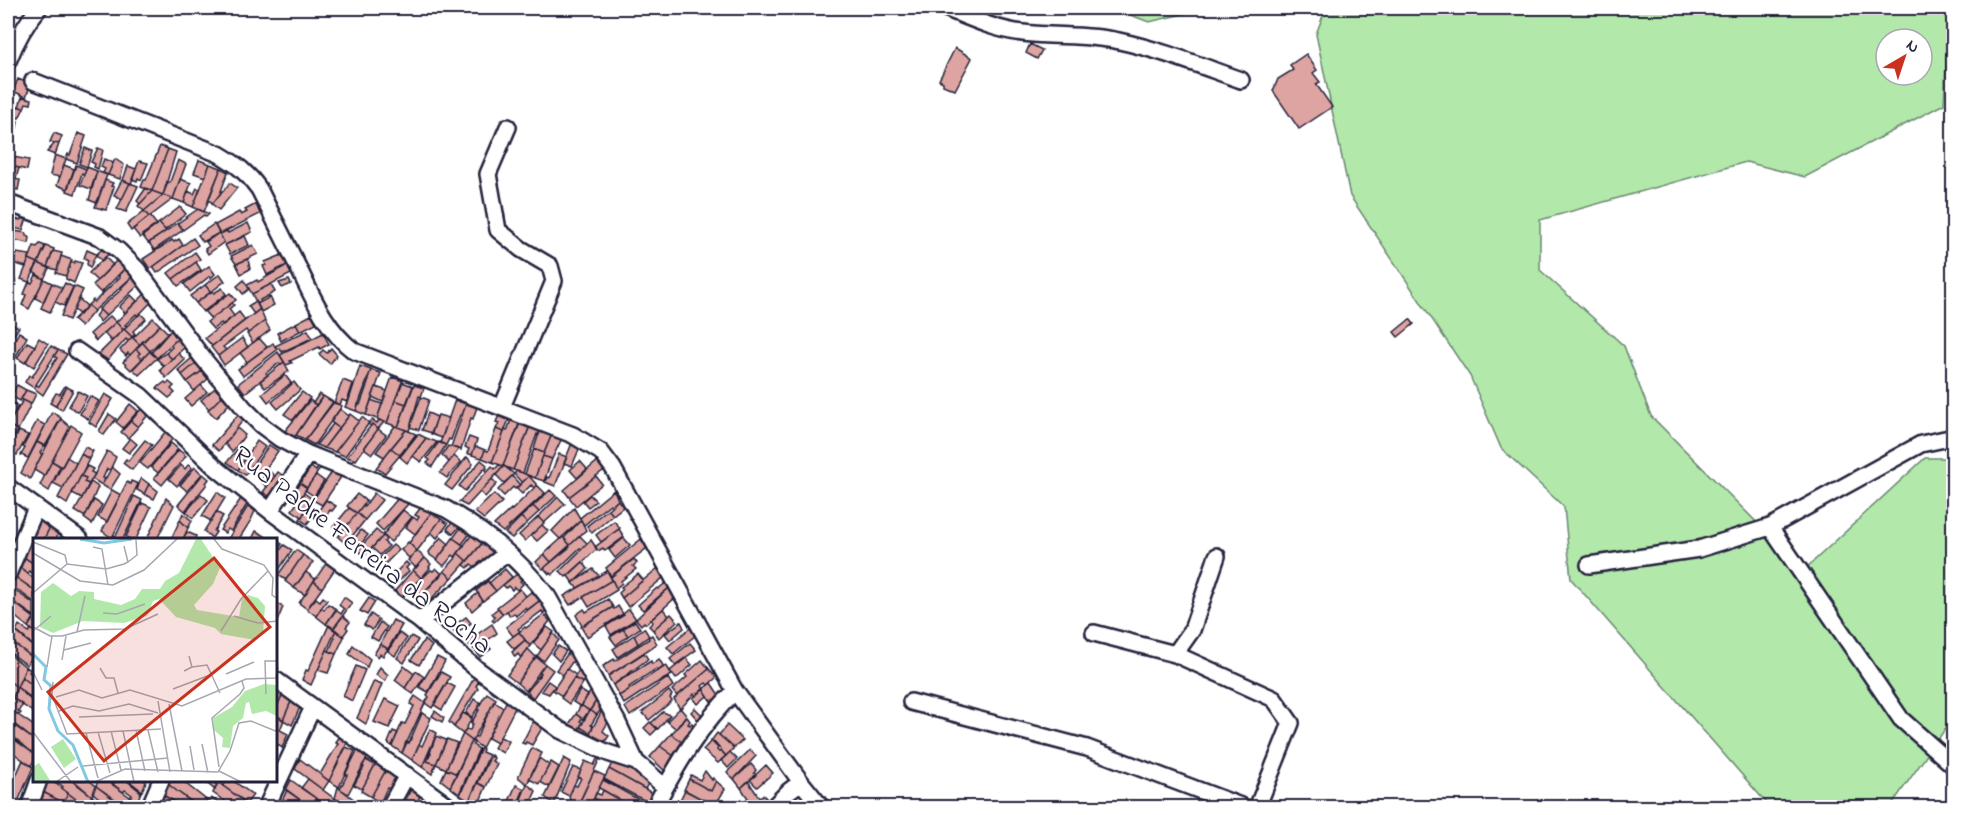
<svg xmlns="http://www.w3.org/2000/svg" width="1961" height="815" viewBox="0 0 1961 815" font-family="'Indie Flower',sans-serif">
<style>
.green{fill:#b2e8aa;stroke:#6a8572;stroke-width:1.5;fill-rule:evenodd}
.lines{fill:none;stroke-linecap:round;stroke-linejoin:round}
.stream{stroke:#5b869f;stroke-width:4.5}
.building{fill:#dea4a1;stroke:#22223b;stroke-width:1.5}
.street-casing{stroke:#22223b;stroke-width:20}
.street{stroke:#fff;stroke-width:15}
.labels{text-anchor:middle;stroke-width:4.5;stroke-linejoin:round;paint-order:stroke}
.street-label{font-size:27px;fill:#22223b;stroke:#fff}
.inset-river{fill:none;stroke:#81c9e2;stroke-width:3}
.inset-road{fill:none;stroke:#a7a7b1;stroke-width:1.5}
.view{fill:#c8321e;fill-opacity:0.15;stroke:#c8321e;stroke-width:3}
.inset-edge{fill:none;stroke:#22223b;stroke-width:3}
</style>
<rect width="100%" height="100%" fill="#fff"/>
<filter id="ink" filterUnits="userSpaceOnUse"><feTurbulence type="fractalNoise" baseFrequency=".0167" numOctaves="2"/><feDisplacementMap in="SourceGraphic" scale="12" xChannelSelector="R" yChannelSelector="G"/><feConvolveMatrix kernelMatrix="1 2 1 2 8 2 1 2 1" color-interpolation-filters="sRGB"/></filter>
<g filter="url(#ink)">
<path class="green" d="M1112,8H1203L1200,10L1149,22Z
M1326,8H1949L1944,104L1805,177L1746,162L1540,220V270L1624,346L1651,416L1804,570L1925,458H1953V718L1890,807H1770L1571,579L1564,507L1501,448L1470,376L1350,196L1316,34ZM1886,39H1922V75H1886Z"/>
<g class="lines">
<path class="stream" d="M8,15L17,8"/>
</g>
<path class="building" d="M1008,8H1022L1017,15Z
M1022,8H1033L1029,14Z
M1030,44L1042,50L1037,59L1026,53Z
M955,48L972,58L955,90L943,85V82L939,80Z
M1306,54L1317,70L1313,73L1320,82L1316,84L1332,107L1299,129L1273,91L1278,79L1293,70L1290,65Z
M18,79L28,83L27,85L30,86L26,97L13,91Z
M22,97L32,99L31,104L26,103L24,108L19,107Z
M13,105L24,108L19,118L8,114V110L11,112Z
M8,119L18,121L17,128L8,127Z
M54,133L62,136L59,144L50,142Z
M78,133L86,136L77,163L66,159L68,154L70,155Z
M55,143L59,144L55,155L47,152Z
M160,146L168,149L152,191L141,187L144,180H146Z
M85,148L92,151L87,167L79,164Z
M98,148L103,150L98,169L94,167L95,164L91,162Z
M168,149L176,152L163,195L152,191Z
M55,155L66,159L60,177L50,175Z
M8,156L29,160L27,170L8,165Z
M104,159L113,163L108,175L103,173L105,169L101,167Z
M115,159L124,165L120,179L108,175Z
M178,160L186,164L173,199L163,195L168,182H170Z
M199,160L210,164L205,177L194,173Z
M139,161L148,163L141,180L138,178L137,181L132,179Z
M210,164L221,168L204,212L193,207Z
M8,165L19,168L16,179L8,176Z
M64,165L74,169L67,189L57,185Z
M76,165L86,169L84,174L82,173L75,194L67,191Z
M128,166L136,169L131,184L123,180Z
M87,167L97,171L91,189L80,185Z
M221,168L228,172L220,194L213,203L208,200Z
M97,171L107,175L97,203L89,200Z
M8,178L20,180L18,190L8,187Z
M180,179L191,183L184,203L173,199Z
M105,180L113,183L111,186L114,187L106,210L95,207Z
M122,180L130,183L122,199L114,195Z
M130,183L138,186L126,212L117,209Z
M230,183L237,188L219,210L212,204Z
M146,188L152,191L140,204L137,201Z
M197,188L200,189L193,207L184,203L188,191L194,194Z
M152,191L163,195L144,211L138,206Z
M163,195L173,199L149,217L144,211Z
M256,204L260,214L220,234L215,225L239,212L241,215L247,212L245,210Z
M180,207L186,214L165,230L159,223Z
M198,209L209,214L206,217L204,215L183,230L178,223Z
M144,211L149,217L131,231L127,225Z
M9,215H14V219L21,220V217L27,218L23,230L8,227V218H9Z
M150,216L157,225L140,238L133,229Z
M159,223L166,231L148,243L142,235Z
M178,223L183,230L154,250L149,243Z
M248,223L252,232L225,245L220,234L227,231L228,233Z
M214,224L219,233L203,242L198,235Z
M8,230L26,233V236L30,237L29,243L8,239Z
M219,233L224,242L208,254L205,249L209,246L206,242Z
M245,236L249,245L230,254L225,245Z
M193,238L198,245L157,273L153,267Z
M179,239L183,245L150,269L143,259L172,240L174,242Z
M40,244L45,246L38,263L29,259L34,246L37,247Z
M253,245L258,254L236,264L231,256Z
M46,246L54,249L47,267L38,263Z
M105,246L111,251L102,261L96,255Z
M87,250L96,254L90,268L87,264L88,260L84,258Z
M53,251L62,253L57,270L47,267Z
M195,252L200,259L173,279L168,273Z
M16,253L30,255L26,267L13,263Z
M282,255L287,265L267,275L263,266L266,265L265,262Z
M61,256L72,260L66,276L56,273Z
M105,257L113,265L97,281L89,273Z
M29,259L38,263L29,282L21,279Z
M118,259L126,267L101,293L93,285Z
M248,259L250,269L241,274L236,264Z
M75,261L82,263L74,283L66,279V276L71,262L74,263Z
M196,262L201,270L178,286L173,279Z
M38,263L49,268L44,279L33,272Z
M287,265L291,274L252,294L247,285L257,280L258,282Z
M209,266L215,274L211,278L210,276L190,292L184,284Z
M126,267L134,275L94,311L88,305L93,300L94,302L120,277L119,275Z
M220,274L225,281L211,292L205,285Z
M36,275L44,279L29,309L22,305L26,295L24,294L29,282L32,283Z
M134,275L141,283L106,316L99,309L122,289L121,288Z
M8,278L16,280L14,289L8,287Z
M44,279L52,283L43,302L35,298Z
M244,280L249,289L243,294L237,286Z
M289,280L291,284L282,288L279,283Z
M52,283L62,288L50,312L41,308Z
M65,283L73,287L64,306L55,302Z
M271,284L275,292L260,300L261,302L257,304L252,294Z
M205,285L211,292L196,303L190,296Z
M74,286L83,290L69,320L61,316Z
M8,287L14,289L8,302Z
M222,288L226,294L203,312L196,303L212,291L214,293Z
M146,293L153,300L138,316L136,314L125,325L127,326L123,330L116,322Z
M230,293L236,300L211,319L205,312Z
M131,295L137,301L125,313L119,307Z
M270,297L274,305L261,312L257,304Z
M79,299L87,306L80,315L74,310Z
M256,301L260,309L254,314L248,306Z
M232,303L234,305L229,309L234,316L223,325L221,323L213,329L207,322Z
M88,305L94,311L81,327L73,320Z
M260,309L265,321L248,333L246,330L223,347L226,350L218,356L211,347Z
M100,310L106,316L100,322L95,316Z
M239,312L245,320L212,346L205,338Z
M140,313L146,319L133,331L135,334L132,337L124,329Z
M311,315H312L316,323L300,331L296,323Z
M110,316L116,322L96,341L90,334Z
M153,318L160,325L140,345L133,338Z
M1410,319L1414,324L1398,337L1394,332Z
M265,321L270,330L253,343L247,334Z
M116,322L123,330L111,341L104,333Z
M10,323L19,327L10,341L8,339V327Z
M296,323L300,331L281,341L277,333Z
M160,325L168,333L150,351L142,342Z
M124,329L132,337L128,341L126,339L108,360L99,354Z
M172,329L179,337L157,358L151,353Z
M308,330L312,338L282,352L279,348L277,349L275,346Z
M19,332L27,337L12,363L8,360V352Z
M323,333L329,344L320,349L319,347L290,361L292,363L286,365L280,355Z
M132,337L140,345L130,355L128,353L126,356L120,350Z
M179,337L186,346L172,359L166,353L172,347L171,345Z
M39,338L48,344L34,367L26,362Z
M242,338L248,347L224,365L218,356Z
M259,338L267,347L247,362L240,353Z
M27,342L35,346L25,363L17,358Z
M142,342L150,351L142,359L138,355L140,353L136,349Z
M273,343L277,350L243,376L238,369Z
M51,346L58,350L34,388L25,382L29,375L32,377Z
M331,348L337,355L330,364L319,354L323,350L327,353Z
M136,349L140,353L138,355L142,359L131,370L123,362Z
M58,350L67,354L43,395L34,388L36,385L39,386L57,358L54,356Z
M150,351L157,358L139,375L133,369Z
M278,352L284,362L281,364L279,363L266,373L268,375L245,393L238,384Z
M166,353L172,359L164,366L157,359Z
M178,353L185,360L166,378L160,370Z
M192,358L196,363L182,375L178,370Z
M284,362L289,371L265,388L260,381Z
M196,363L202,371L187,382L182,375Z
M360,366L371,370L356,411L345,407L347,402L348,403Z
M371,370L381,373L366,415L356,411L358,404L360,405L369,380H367Z
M202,371L208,379L194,391L187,382Z
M285,375L291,383L268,402L262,394Z
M392,377L403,381L387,423L377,419Z
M343,380L353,384L347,402L342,400L340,405L334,403Z
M165,382L167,384L169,382L174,386L171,389L175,393L169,398L157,388Z
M294,382L300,390L278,409L272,402Z
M402,382L413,386L406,404L395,400Z
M17,385L26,390L20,401L11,396Z
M201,385L207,392L191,406L185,399Z
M414,385L424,388L421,397L419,396L409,431L398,427Z
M65,386L67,387L55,406L50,403L56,393L60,394Z
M8,387L14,391L8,403Z
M67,387L73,390L62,410L55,406Z
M376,387L387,391L383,402L372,397Z
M215,388L222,396L209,409L201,400Z
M26,390L36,394L31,404L21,399Z
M78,391L87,396L78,412L69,406Z
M302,392L310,398L293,420L284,414Z
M105,394L113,399L96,427L89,422Z
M319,394L323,396L316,405L313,403Z
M90,396L99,401L88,419L80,414Z
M222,396L229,404L216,418L208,410Z
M323,396L333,402L305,440L296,435Z
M421,397L429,400L419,430L410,427Z
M23,400L31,404L18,430L8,425Z
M310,400L316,405L294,438L285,431Z
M371,400L382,404L377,419L366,415Z
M395,400L406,404L398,427L387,423Z
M455,400L466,404L462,416L460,415L451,440L449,439L446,445L440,443Z
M9,401L18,406L8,425V404Z
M334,402L342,406L314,445L305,440Z
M130,404L138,411L123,428L116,422Z
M466,404L477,407L473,419L471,418L461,450L451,447Z
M141,409L148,415L138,427L131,421Z
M340,409L349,416L339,428L331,422Z
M52,412L61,418L45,446L37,442Z
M428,413L437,417L432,433L422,430Z
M109,414L116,419L104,435L99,431Z
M350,414L359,421L335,452L324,448Z
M238,415L244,419L219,451L212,445Z
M438,415L449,418L442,438L431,434Z
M499,415L509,419L504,432L496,429L499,423L496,422Z
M362,417L369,423L345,456L335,452Z
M61,419L70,427L44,476L34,470Z
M372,420L377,423L379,420L384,422L378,429L372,424L371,426L368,424Z
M511,420L520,423L503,466L492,462L505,430L507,431Z
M37,421L45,425L28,458L21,455L25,448L23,447Z
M131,421L138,427L128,438L121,432Z
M333,424L339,428L324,448L316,445Z
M372,424L378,429L356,460L347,457Z
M519,424L529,428L513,470L503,466Z
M71,425L81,432L62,467L52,461Z
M9,426L18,430L8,449V429Z
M395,426L406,430L384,457L376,452Z
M530,426L540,430L539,435L537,434L523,473L513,470Z
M237,428L245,435L232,452L225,444Z
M378,429L386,435L372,454L364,448Z
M496,429L504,432L492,462L482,458L485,450L488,451Z
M406,430L416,434L400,455L391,448Z
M540,430L552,434L544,453L534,449Z
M19,431L28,435L17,455L9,451L15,435L17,436Z
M166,431L174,437L148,469L140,463Z
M418,434L426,438L407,463L400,457Z
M552,434L562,438L552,459L543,456Z
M469,437L477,440L472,455L467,453L469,449L465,447Z
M130,438L137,444L129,453L122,448Z
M426,438L437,442L421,462L413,456Z
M145,440L152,445L132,470L123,463L126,459L128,461Z
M257,441L265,447L245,475L238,470Z
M37,442L44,446L40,453L42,454L30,479L21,473Z
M439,442L446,445L432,467L427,463L430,460L427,458Z
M171,443L178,449L158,473L151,467Z
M572,443L580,447L572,466L564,463Z
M269,445L278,451L262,474L253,468Z
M448,446L459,449L449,462L442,455Z
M475,446L485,450L482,458L472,455Z
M85,447L93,451L89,459L81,454Z
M239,447L248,454L238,470L227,462Z
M391,448L400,455L385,473L376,468Z
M534,449L544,453L535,478L525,474Z
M179,450L186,456L162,485L154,478Z
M107,451L116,457L110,470L107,469L103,478L105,479L102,485L92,479Z
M81,454L89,459L67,504L58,498Z
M559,454L567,457L555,486L545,482L547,477L549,478Z
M454,456L461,462L447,478L440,473Z
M543,456L552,459L544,481L535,478Z
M67,457L76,463L63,488L53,483Z
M467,457L473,464L452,490L445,485Z
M481,460L487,465L486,467L487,468L486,470L484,469L465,491L459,486Z
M599,460L604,470L569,497L564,490Z
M52,461L60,466L49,491L40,485Z
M580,461L587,469L577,478L570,470Z
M189,464L192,468L177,486L169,479L181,465L185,469Z
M319,465L322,466L307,488L300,483L311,467L316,471Z
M499,465L504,466L467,506L459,502L492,466L495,469Z
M87,466L93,469L91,472L95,474L89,484L84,482L86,478L81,476Z
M504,466L514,474L504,483L496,475Z
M112,467L120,474L110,490L102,485Z
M195,467L202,474L187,491L180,485Z
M268,470L275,476L267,487L260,481Z
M517,471L523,473L529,476L522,483L514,474Z
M278,472L286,478L272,498L263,492Z
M332,472L341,477L322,505L313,500Z
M203,474L209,479L206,483L207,484L185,511L178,505Z
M316,475L324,481L314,496L305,490Z
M81,476L86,478L84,482L89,484L82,498L72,493Z
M512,476L520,485L515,489L513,487L504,496L498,490Z
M529,476L537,485L534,488L531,485L522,494L516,488Z
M596,476L602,484L576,506L569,497Z
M141,478L149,484L144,494L137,490Z
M492,479L497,484L485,497L480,492Z
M131,481L138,484L112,538L102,531L127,482L130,484Z
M91,482L98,487L85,517L75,511Z
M300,483L307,488L297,503L289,498Z
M149,484L158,491L154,499L144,494Z
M537,485L545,493L503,532L494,525L511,509L512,510Z
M112,490L121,495L107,522L98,517Z
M550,490L556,496L539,512L533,506Z
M614,490L618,500L612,506L610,504L584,525L580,518Z
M217,492L225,498L211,521L202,516Z
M304,493L311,498L302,517L292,510Z
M374,493L382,500L365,520L357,513L363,505L364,507Z
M201,494L208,500L193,518L186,512Z
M357,494L366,501L357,513L347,506Z
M494,494L502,502L484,519L475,512Z
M590,495L596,501L588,507L583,501Z
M134,496L142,500L123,539H113L112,538L114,535L116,536Z
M400,496L409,503L383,531L376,524Z
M242,497L249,501L231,531L228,529L225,533L220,530Z
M558,497L565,504L544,523L538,517Z
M166,498L174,505L157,539H147Z
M94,500L102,505L92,524L84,518Z
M326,500L336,506L332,511L330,510L322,522L314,517Z
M618,500L623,507L613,515L608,509Z
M142,503L151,507L136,539H130L126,537Z
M248,506L255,511L251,520L239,539H228Z
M422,506L431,513L415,534L406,527L413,517L417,520L419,517L415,515Z
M533,506L539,512L527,523L521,517Z
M308,508L315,513L307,524L300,519Z
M349,508L357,513L341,533L333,527Z
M574,508L581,520L560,539L552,531Z
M608,509L613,515L592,533L587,526Z
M403,510L412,517L391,542L383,535Z
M216,512L223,516L214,531L216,532L212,538L204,531Z
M183,513L192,521L188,528L180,520Z
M357,513L365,520L346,544L338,537Z
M431,513L441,519L417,551L409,543Z
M41,516L52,523L44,539H34V544L29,541Z
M521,517L527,523L512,538L505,533Z
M538,517L544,523L525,541L519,535Z
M441,519L448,524L437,538L431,532Z
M180,520L188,528L183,539H171Z
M454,520L461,525L453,534L447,529Z
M581,520L586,530L570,545L564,538Z
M614,521L620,528L601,542L596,535Z
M52,523L61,528L56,539H44Z
M542,525L548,531L537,541L531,535Z
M462,526L471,532L462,544L453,538Z
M619,529L624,537L605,551L603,548L598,551L595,547Z
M361,530L368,535L361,544L354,539Z
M376,530L383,536L364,556L358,550Z
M256,531L265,536L263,539H252Z
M187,532L196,536L195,539H183Z
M473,533L483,542L467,561L458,553Z
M383,536L387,539L384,542L389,546L380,555L372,548Z
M580,536L587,543L582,549L580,548L552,575L550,573L549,574L544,568L570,547L569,546Z
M441,537L449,544L437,560L430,555L429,552Z
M563,537L570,545L551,562L544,554Z
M453,538L464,546L455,557L453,555L444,566L437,560Z
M624,538L630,545L615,558L609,550Z
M641,539L647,548L611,576L606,568Z
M276,540L282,544L276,553Z
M485,540L498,552L480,571L471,564L468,568L464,565Z
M591,540L597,549L566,577L560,571Z
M29,541L34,544V559L33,563L22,556Z
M408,542L417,551L409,558L401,550Z
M284,545L292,550L276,574V556Z
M393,545L399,550L385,564L379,559Z
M296,550L303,555L286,580L278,575Z
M417,551L425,558L416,568L408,560Z
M458,553L467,561L452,578L444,571L455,559Z
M544,554L551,562L543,569L536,562Z
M303,555L313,562L294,588L285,581Z
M22,556L34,564V575L29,571L28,573L18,566Z
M425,558L431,564L429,567L430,568L421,578L413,570Z
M634,559L637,563L633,566L636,569L621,581L622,583L616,588L611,577Z
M327,562L335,569L322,588L314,581Z
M406,562L409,565L406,568L409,571L400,580L394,574Z
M583,562L588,569L573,583L568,576Z
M18,566L34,579V590L14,576Z
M436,568L442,574L418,599L413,594L420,587L416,584L431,570L433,571Z
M658,568L664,577L628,607L622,598Z
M505,569L512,577L496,591L489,583Z
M593,569L599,576L577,588L573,583Z
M413,570L421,578L409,589L402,598L394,592Z
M522,570L524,578L520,581L523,584L517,590L514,587L512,590L508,586L506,588L503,585Z
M444,571L452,578L428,602L421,595Z
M607,571L612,580L570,605L564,596Z
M306,572L315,579L305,595L294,588Z
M638,574L643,580L622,598L619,593L623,589L621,587Z
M14,576L34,590V602L16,589L15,590L10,587Z
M612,580L617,590L589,607L583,597Z
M314,581L322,588L307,609L299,603Z
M488,581L496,591L483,601L476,591Z
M667,582L670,587L643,610L638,605L657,588L658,589Z
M10,587L34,604V616L8,598Z
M670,587L676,597L646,624L644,622L641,625L636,619Z
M536,588L543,598L527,610L525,608L516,616L514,613L510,616L507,611Z
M520,589L526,596L503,614L497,607Z
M478,593L483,601L472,611L466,603Z
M323,597L327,600L316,616L307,609L316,598L320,601Z
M344,597L352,603L333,629L326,624L336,610L341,614L344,609L339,605Z
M8,598L34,618L28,627L8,611Z
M369,598L375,602L367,615L360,611Z
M542,599L548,609L543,613L542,611L518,629L520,631L513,636L506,627Z
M608,599L613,607L582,626L576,615L584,609L586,612Z
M276,603L283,607L276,624Z
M328,604L336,609L326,624L316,616L321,608L324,610Z
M618,606L623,614L587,637L581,627L613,607L614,609Z
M498,608L503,614L494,622L492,620L495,617L492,613Z
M629,609L636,619L611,635L606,626L624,615L623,614Z
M663,609L669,616L653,630L649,626L653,622L651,620Z
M371,614L379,620L372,630L364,625Z
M544,614L550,621L530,646L519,632L525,627L526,628Z
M671,614L677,621L659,638L653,630Z
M343,616L350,622L346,627L348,629L343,636L333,629Z
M466,617L471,623L456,634L450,628Z
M34,618V632L28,627Z
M393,620L402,625L388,649L380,644Z
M635,621L640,628L628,636L623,629Z
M380,622L387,627L378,641L371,637Z
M681,622L684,628L670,640L665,634Z
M492,624L497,633L475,650L466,642Z
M8,625L34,647V654L32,657L8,639Z
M19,625L29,632L31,629L34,632V646L16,631Z
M329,625L336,630L311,685L302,680L306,670L308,671Z
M547,627L554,632L541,650L533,643Z
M644,628L649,636L638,644L634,635Z
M690,628L696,635L673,654L667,647Z
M623,629L628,636L616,645L610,637Z
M336,630L344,637L336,654L329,651L335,637L333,636Z
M519,632L525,640L514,649L507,641Z
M399,633L407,638L395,656L388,651Z
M553,633L559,640L544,661L537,656Z
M634,635L638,644L618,657L613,649Z
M652,635L657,644L608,676L603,666L614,659L615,661L649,639L648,637Z
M411,636L418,640L404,663L397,658Z
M8,639L32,657L27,665L8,651Z
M424,640L432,646L419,665L411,660Z
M525,640L530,646L521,658L518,654L515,657L512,652Z
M485,642L491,649L480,657L476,651Z
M690,643L696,650L675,665L670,659Z
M380,644L388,649L383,656L380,654L378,657L374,654Z
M353,645L370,659L367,667L349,654Z
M558,646L566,651L559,661L552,654Z
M528,649L536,657L517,683L507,675Z
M327,650L336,654L328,673L318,670Z
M8,653L26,667L17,687L8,680Z
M568,653L575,658L563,675L556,670Z
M644,653L648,659L613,685L608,676Z
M437,657L445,661L428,692L419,687Z
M536,657L545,664L526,691L517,683Z
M686,658L692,665L676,679L670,671Z
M659,659L664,667L658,671L656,669L629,687L630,689L619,696L613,685L651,661L652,664Z
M702,660L709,669L677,696L672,690L687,677L685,675Z
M545,664L553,670L533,698L527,692L541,673L539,672Z
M583,664L589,674L583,683L574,678Z
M666,665L672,675L653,685L624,704L619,696Z
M356,666L365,670L352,701L343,696Z
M404,666L414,674L405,688L395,680Z
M26,667L31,670L29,672L34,676V686L22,677Z
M380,667L388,675L385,681L376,675Z
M567,669L576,675L562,696L553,690Z
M709,669L717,677L708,685L706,683L702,686L704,689L696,696L694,694L680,709L674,699Z
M416,671L424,677L413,694L405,688Z
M441,672L450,677L432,708L425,703L429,697L427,695Z
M22,677L34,686V700L17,687Z
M474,678L479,681L476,686L478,688L454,727L449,722Z
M574,678L583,683L569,704L561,698Z
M668,678L673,686L630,716L625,707Z
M8,680L17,687L13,698L8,693Z
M374,681L382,684L366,724L357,718Z
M548,681L555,686L549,694L541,691Z
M447,683L455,687L442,710L434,705Z
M711,683L719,695L712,703L703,689Z
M276,685L284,691L276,709Z
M17,687L31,700L32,698L34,700V713L13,698Z
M594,687L599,696L590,711L581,705Z
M703,689L707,696L698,704L693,698Z
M580,690L588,695L581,707L573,702Z
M284,691L293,697L283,720L276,715V709Z
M669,691L672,695L670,698L672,701L649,720L642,712Z
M8,693L13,698L8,710Z
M487,693L496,699L472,741L463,734L466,729L470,730L473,724L471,723L479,710L477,709Z
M415,696L425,703L402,753L392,746L402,723L405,724L414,706L410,704Z
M293,697L301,705L292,725L283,720Z
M13,698L23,705L18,711L21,713L19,715L8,708Z
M385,699L400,706L389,728L374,722Z
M474,699L481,703L472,717L466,713Z
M507,700L516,706L497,743L488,738Z
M494,701L503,708L482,748L472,741L475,736L477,737Z
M596,701L604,705L597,715L590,710Z
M581,705L589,711L583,719L576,714Z
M605,705L611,717L603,731L609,736L604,743L590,733Z
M8,708L34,726V740L8,719Z
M680,708L686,715L676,729L667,721Z
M695,708L702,715L698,720L691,712Z
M590,710L597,715L591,725L593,726L590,733L580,727Z
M435,711L444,718L442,722L432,716Z
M663,712L670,715L658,729L651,723Z
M422,713L431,718L412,760L402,753L406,742L409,743Z
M463,713L472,718L463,734L454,727Z
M576,714L582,719L580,721L583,723L578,730L569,724Z
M276,715L284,720L280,730L288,734L282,748L276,743Z
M687,717L690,721L688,724L690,725L692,723L694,726L683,743L671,734Z
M535,718L544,725L532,745L526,742L525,744L522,743Z
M8,721L34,740V754L16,739L15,740L8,735Z
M650,722L657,729L651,735L644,728Z
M727,725L743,740L734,748L719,735Z
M430,729L437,733L422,767L412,760L419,744L422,746Z
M393,731L398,733L392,746L388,743Z
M341,733L349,739L329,781L320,774L338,744L336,743Z
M717,733L734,748L726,756L714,742L713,743L711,741Z
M463,734L472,741L457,774L446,769Z
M671,734L683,743L675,757L660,746Z
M8,735L34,754V760L31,766L11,751L12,748L8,745Z
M436,736L446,740L436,764L427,761Z
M500,737L509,741L503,753L494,748Z
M447,739L457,743L446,769L436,764Z
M472,741L474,742L473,745L479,749L459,794L450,787Z
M711,741L718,748L717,750L719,752L721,751L726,756L718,763L703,750Z
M660,746L675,757L666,772L650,757Z
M346,747L355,751L339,787L329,781Z
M359,747L369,754L348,794L340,789L347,775H345Z
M8,748L13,753L8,766Z
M481,748L483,749L482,752L489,755L469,801L460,795Z
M532,748L542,753L527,784L518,777Z
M750,750L756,756L734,779L727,772Z
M429,752L431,753L427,761L436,764L432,774L422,767Z
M730,752L737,759L728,768L721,760Z
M491,755L494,758L492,761L497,764L486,787L478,783Z
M598,757L600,758L577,808L568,806L570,800L569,796L574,785L577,786L581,778L578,777L585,761L594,765Z
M539,758L549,765L539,784L529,779Z
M564,758L571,762L554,804L545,797Z
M300,759L329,781L323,790L295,769Z
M23,760L33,767L17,804L11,808L8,805V794Z
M366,760L375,765L362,789L354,785L364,767L362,766Z
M614,760L642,775L649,782L645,789L609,769Z
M377,761L387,768L371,797L361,791Z
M551,762L559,767L549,787L540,782Z
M751,764L756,770L754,773L756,775L741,788L734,779Z
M766,765L773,773L757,787L750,780Z
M573,767L581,770L569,796L561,792Z
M387,768L397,775L390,789L387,788L380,803L371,797Z
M446,769L457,774L450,787L441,780Z
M609,769L654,794L649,803L604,779Z
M594,771L605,776L589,808H583L578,805Z
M705,771L712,780L713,778L716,781L711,791L689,779L691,775L700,780Z
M308,779L335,799L330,808L301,788Z
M689,779L711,791L716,781L725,789L715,806L684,790Z
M48,780H51L68,793L64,803L43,792Z
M51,780H71L92,796L88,801L86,799L83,804L62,789L63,787L58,782L56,784Z
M73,780H89L96,786L92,796Z
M98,780H107L138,803L136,808H126L96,786Z
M116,780H126L141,792L137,802L130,797L132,795L125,790L123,792L113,785Z
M128,780H144L146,782L142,791Z
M170,780H181L209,802L207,808H201L178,792L168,784Z
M210,780L217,785L215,790L208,784Z
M227,780H232L253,795L247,803L223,786Z
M291,780L317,799L315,801L318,803L315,808L312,806L310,807L286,790Z
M603,780L641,801L642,799L649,803L646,808H634L599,788Z
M748,781L759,797L763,795L766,798L754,807L741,788Z
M218,782L223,786L253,808H238L230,802L229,804L213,793Z
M478,783L486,787L477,808L469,801Z
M168,784L178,792L199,808H186L163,795Z
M527,784L536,791L528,808H527L519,804Z
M516,785L524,789L516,808H506Z
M96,786L122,804L126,808H111L93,793Z
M338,787L365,808H348L335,798Z
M414,788L421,793L415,808H402L411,789Z
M287,790L310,807V808H291L282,801Z
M603,790L634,808H612L594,798L596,793L601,795Z
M685,790L715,806L714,808H696L680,800Z
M43,792L64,803L62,808H37Z
M68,793L77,800L73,808L67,805L66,808H62Z
M163,795L173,801L180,806L162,808L159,805Z
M92,796L108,808H88L85,806Z
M211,798L222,805L225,801L234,808H217L209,802Z
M335,798L348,808H330Z
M594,798L601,802L600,804L606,808L589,807Z
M77,800L85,805L84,808H73Z
M719,800L732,806L731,808L715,806Z
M281,801H282L291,808H278Z"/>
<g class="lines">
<g class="street-casing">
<path id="street" d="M945,8C970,18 996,30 1023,33C1055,37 1087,34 1119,41C1161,50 1201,66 1241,80
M8,61C16,41 25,24 39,8
M33,81L219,154C236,164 248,173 259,189C272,215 285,241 298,267C313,298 326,330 354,351L573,435L601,452L613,468L735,691L801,782L822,808
M8,203L100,237L119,251L137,269L202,357L244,408L261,425L280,439L308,454L446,509C485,531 521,561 548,597L617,721L636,762L665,787
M77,351L141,396L214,466L270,511L420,621L477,669L560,730L608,753L636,762
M502,407L554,281L550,266L521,249L498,230L488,174L508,127
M8,487L80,539
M270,511L308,454
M1770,527L1901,719L1954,766
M1589,565L1699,549L1770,527L1921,444L1954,437
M8,574L36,508
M420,621L507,553
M1094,633L1175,654L1192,630L1217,556
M1175,654L1274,699L1291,723L1257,808
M276,680L451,808
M911,702L1087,748L1246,808
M29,808L39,780
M149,808L161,780
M266,808L313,707
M389,808L407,775
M654,808C677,765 700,725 735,691
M772,808L789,791L801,782"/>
</g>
<use href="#street" class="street"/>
</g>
</g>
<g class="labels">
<g class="street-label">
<text transform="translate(363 549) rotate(38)" y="9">Rua Padre Ferreira da Rocha</text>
</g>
</g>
<g transform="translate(33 538)">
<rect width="244" height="244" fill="#fff"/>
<path d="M163,1H168L187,30L180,46L161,67L164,72L206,79L209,61L215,57L225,60L232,68L230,94L222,102L188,96L182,90L143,79L126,61L120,63L114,78L91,85L50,83L20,95L7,89L8,54L20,45L38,58L46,53L61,54V61L88,67L102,61L109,51H127L132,43L146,35ZM231,146L244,147V178L233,173L219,176L216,164L213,165L210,180L200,188L197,210L189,209L190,200L181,192L180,180L199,169L212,153ZM30,201L43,221L31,230L18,209ZM6,225L18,244H0V229Z" fill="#b2e8aa"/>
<path class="inset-river" d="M47,1L71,5L99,1M0,116L13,129L11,142L18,148L16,171L25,193L40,207L55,244"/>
<path class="inset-road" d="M181,1L189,11L231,27L240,40L239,57L245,61M0,4L32,17L34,26M60,9L69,11L75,47M0,15L47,43L80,47L111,32L144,1M95,24L104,17L103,2M0,55L34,26L73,31L91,26L95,24L91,8M70,75L84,76L112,66M201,78L225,85L245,83M0,89L17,98H29L51,92L92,91L125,76M0,93L18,78M188,93L208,61L235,33M44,94L52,58M31,112L58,105M29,122L33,98M14,129L19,98M159,129L174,127L187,155M67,130L73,140H81L85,155M151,133L159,129L156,118M0,134L9,152M193,136L221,124M20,144L19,157L34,196L128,191M140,151L177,137M233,156L232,123H245M23,159L46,152L69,160L97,152L149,168L213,141L243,140L245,129M125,163L137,234M136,166L149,233M26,173L40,168L66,173L96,166L125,175M46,179L120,176M103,192L112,233M115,192L125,234M78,193L88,232M90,193L101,244M0,194L38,244M65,194L77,235M53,195L65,240M169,206L175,235M157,208L161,232M50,228L135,220M186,229L179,180L207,156L211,150L209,143M186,233L208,244M23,244L45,229M62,244L92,231L185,234L197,213L206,185L218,183L245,194"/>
<path class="view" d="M181,20L237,89L71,223L15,154Z"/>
<rect width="244" height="244" class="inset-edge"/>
</g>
<rect width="1961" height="815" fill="none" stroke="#fff" stroke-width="30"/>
<rect x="15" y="15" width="1931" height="785" fill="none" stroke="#22223b" stroke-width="2" filter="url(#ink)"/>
<g transform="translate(1904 57) rotate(39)"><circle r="28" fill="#ffffff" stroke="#a7a7b1" stroke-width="1.5"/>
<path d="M0-4.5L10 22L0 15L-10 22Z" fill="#c8321e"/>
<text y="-9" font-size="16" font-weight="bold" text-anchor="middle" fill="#22223b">N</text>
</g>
</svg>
